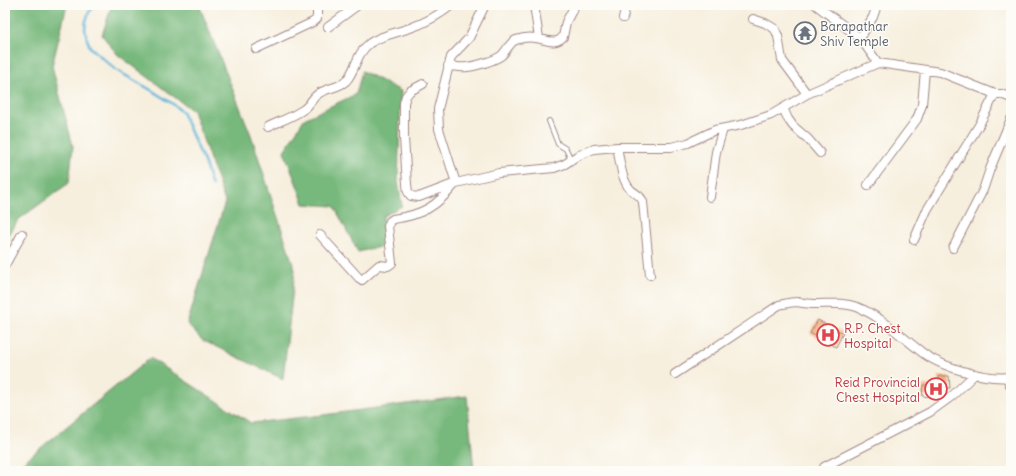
<svg xmlns="http://www.w3.org/2000/svg" width="1016" height="476" viewBox="0 0 1016 476" font-family="Delius,sans-serif">
<style>
.forest{fill:#77b87b;stroke:#606c53}
.lines{fill:none;stroke-linecap:round;stroke-linejoin:round}
.stream{stroke:#5fb7dc;stroke-width:2.5}
.building{fill:#f4ab77}
.lane-casing{stroke:#a08784;stroke-width:6}
.street-casing{stroke:#a08784;stroke-width:10}
.lane{stroke:#fff;stroke-width:4}
.street{stroke:#fff;stroke-width:8}
.labels{text-anchor:middle;stroke-width:3;stroke-linejoin:round;paint-order:stroke}
.worship-label{font-size:13px;fill:#5b616d;stroke:#fdfcf7;text-anchor:start}
.health-label{font-size:13px;fill:#be3a42;stroke:#fdfcf7;text-anchor:start}
</style>
<rect width="100%" height="100%" fill="#fdfcf7"/>
<filter id="ink" filterUnits="userSpaceOnUse"><feTurbulence type="fractalNoise" baseFrequency=".025" numOctaves="2"/><feDisplacementMap in="SourceGraphic" scale="8" xChannelSelector="R" yChannelSelector="G"/><feConvolveMatrix kernelMatrix="1 2 1 2 8 2 1 2 1" color-interpolation-filters="sRGB"/></filter>
<filter id="wash" filterUnits="userSpaceOnUse"><feTurbulence type="fractalNoise" baseFrequency=".012" numOctaves="4" result="noise"/><feDisplacementMap in="SourceGraphic" scale="16" xChannelSelector="R" yChannelSelector="G"/><feGaussianBlur stdDeviation="0.9" result="paint"/><feColorMatrix in="noise" values="0 0 0 0 0 0 0 0 0 0 0 0 0 0 0 0 0 1.4 0 .05"/><feComposite in="paint" operator="in"/></filter>
<g filter="url(#wash)">
<rect width="100%" height="100%" fill="#f7efde"/>
<path class="forest" d="M5,5H67L52,66L73,146L69,183L18,220L5,242Z
M112,5H199L251,135L295,270L283,379L202,340L187,324L225,202L193,111L117,54L102,35Z
M362,71L401,91L398,181L402,206L383,216L384,246L358,252L334,206L304,204L284,151L304,119L356,94Z
M150,358L251,423L323,415L467,396L474,471H16L15,469Z"/>
<g class="lines">
<path class="stream" d="M96,5L89,12L86,21L85,29L87,39L90,47L116,70L151,90L173,104L182,112L205,164L212,186"/>
</g>
<g id="blocks">
<path class="building" d="M804,22L810,24L814,28V31L817,33L810,39L805,41L799,38L796,33L799,25Z
M818,320L843,333L836,347L810,333Z
M939,376H949L950,388H941L940,398L922,396L923,385L940,386Z"/>
</g>
</g>
<g filter="url(#ink)">
<use href="#blocks" fill-opacity="0" stroke="#a08784" stroke-width="1"/>
<g class="lines">
<g class="lane-casing">
<path id="lane" d="M549,121L558,144L566,149L571,160
M1005,378L1011,392"/>
</g>
<g class="street-casing">
<path id="street" d="M534,5L539,38
M816,5L860,38L878,63
M623,18L626,5
M753,19L765,23L775,29L778,36L782,60L807,94
M328,27L358,5
M860,38L873,17L877,5
M256,49L313,22L317,19V5
M448,66C454,66 461,68 467,67C475,66 495,61 502,55C507,50 510,42 516,40C522,38 529,37 535,38C546,39 554,46 563,37L566,22L575,5
M423,84L410,91L406,96L404,103V138L407,184L408,192L411,196L419,197L456,183L499,173L554,168L565,164L577,156L594,149L617,147H671L688,143L715,130L741,125L771,115L807,94L878,63L940,72L995,94H1001L1011,98
M783,108L788,119L793,126L808,139L820,153
M268,127C280,121 293,117 304,109C310,105 312,98 318,94C326,88 339,88 346,81C356,70 356,53 370,43C382,35 396,33 410,28C425,23 439,15 452,5
M617,147C620,160 621,179 630,189C635,194 641,195 643,202L650,275
M868,185L917,119L922,105L925,70
M710,197L716,152L723,129
M320,235L359,278L362,280L379,265L388,266L392,263L388,226L390,221L393,219C423,215 437,206 456,183L439,129L438,109L451,57L469,38L485,5
M914,240L927,210L979,125L995,94
M953,248L983,190L990,169L1011,119
M5,265L22,234
M675,374L779,305C784,304 791,302 797,302C803,303 809,304 815,304C829,304 843,302 857,307C880,316 900,335 919,350C939,367 985,380 1011,377
M824,467L930,412L952,396L975,374"/>
</g>
<use href="#lane" class="lane"/>
<use href="#street" class="street"/>
</g>
</g>
<defs>
<g id="temple-ring" transform="scale(1.15)"><circle r="9.5" fill="#fdfcf7" stroke="#6b7280" stroke-width="1.5"/><path d="M0-6L5-2H3V0L6.5 2.5H4V6H1.5V3h-3V6H-4V2.5H-6.5L-3 0V-2H-5Z" fill="#6b7280"/></g>
<g id="hospital-ring" transform="scale(1.15)"><circle r="9.5" fill="#fdfcf7" stroke="#e0444e" stroke-width="1.5"/><path d="M-5-5h3v3.5h4V-5h3V5h-3V1.5h-4V5h-3Z" fill="#e0444e"/></g>
</defs>
<g fill-rule="evenodd">
<use href="#temple-ring" x="805" y="33"/>
<use href="#hospital-ring" x="828" y="335"/>
<use href="#hospital-ring" x="936" y="389"/>
</g>
<g class="labels">
<g class="worship-label">
<text x="820" y="31">Barapathar<tspan x="820" dy="15">Shiv Temple</tspan></text>
</g>
<g class="health-label">
<text x="844" y="333">R.P. Chest<tspan x="844" dy="15">Hospital</tspan></text>
<text x="920" y="387" text-anchor="end">Reid Provincial<tspan x="920" dy="15">Chest Hospital</tspan></text>
</g>
</g>
<rect width="1016" height="476" fill="none" stroke="#fdfcf7" stroke-width="20"/>
</svg>
